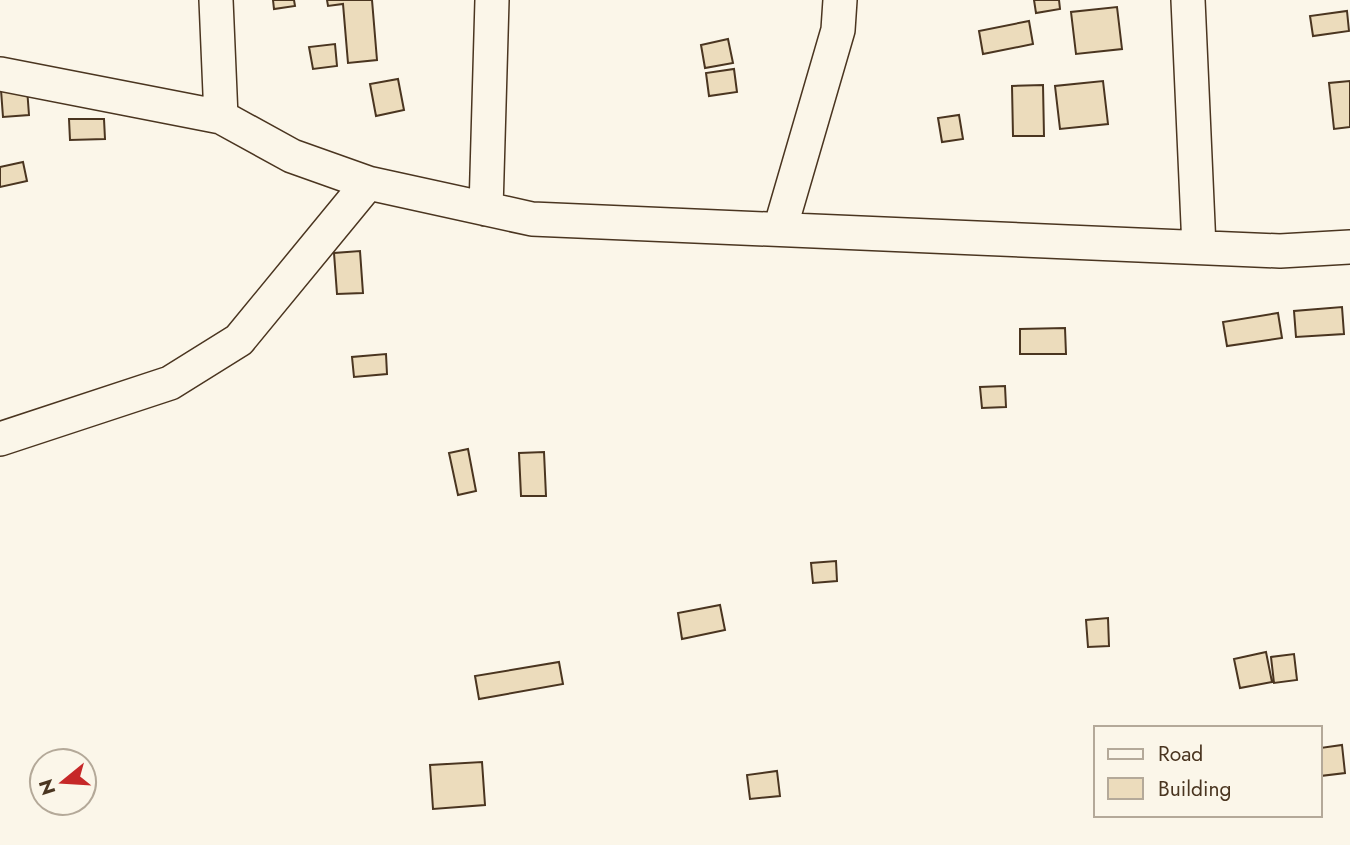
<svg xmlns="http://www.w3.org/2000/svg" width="1350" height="845" viewBox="0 0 1350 845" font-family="Jost,sans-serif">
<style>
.building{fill:#ecdcbc;stroke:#4a3520;stroke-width:2}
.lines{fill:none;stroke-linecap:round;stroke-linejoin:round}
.street-casing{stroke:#4a3520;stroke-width:36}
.street{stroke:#fbf6e9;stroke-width:33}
</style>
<rect width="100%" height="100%" fill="#fbf6e9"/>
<path class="building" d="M273,0H294L295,6L274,9Z
M327,0H372L377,60L348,63L343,4L328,6Z
M1034,0H1059L1060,9L1036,13Z
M1117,7L1122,49L1076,54L1071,12Z
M1347,11L1349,31L1313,36L1310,16Z
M1029,21L1033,44L983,54L979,31Z
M728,39L733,63L705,68L701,45Z
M335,44L337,66L313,69L309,47Z
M734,69L737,92L709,96L706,73Z
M398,79L404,110L376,116L370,84Z
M1103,81L1108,124L1060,129L1055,86Z
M1350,81V127L1334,129L1329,83Z
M1043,85L1044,136H1013L1012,86Z
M27,88L29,115L3,117L1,90Z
M959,115L963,139L942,142L938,118Z
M69,119H104L105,139L70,140Z
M23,162L27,181L0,187V167Z
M360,251L363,293L337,294L334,253Z
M1342,307L1344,334L1296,337L1294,311Z
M1278,313L1282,338L1227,346L1223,322Z
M1065,328L1066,354H1020V329Z
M386,354L387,374L354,377L352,357Z
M1005,386L1006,407L982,408L980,387Z
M468,449L476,491L458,495L449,453Z
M544,452L546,496H521L519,453Z
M836,561L837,581L813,583L811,563Z
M720,605L725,630L682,639L678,613Z
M1108,618L1109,646L1088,647L1086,620Z
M1266,652L1272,682L1240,688L1234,659Z
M1294,654L1297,680L1274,683L1271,657Z
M559,662L563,684L479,699L475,676Z
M1342,745L1345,773L1320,776V748Z
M482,762L485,805L433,809L430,765Z
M777,771L780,796L750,799L747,775Z"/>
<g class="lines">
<g class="street-casing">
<path id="street" d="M216,0L221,117
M1188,0L1199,247
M0,74L221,117L292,156L368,183L532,219L1280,251L1350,247
M486,209L492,0
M780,229L838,30L840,0
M0,439L170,383L239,340L368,183"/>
</g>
<use href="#street" class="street"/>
</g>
<rect x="1094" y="726" width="228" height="91" fill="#fbf6e9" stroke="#b4a999" stroke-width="2"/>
<rect x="1108" y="749" width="35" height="10" fill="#fbf6e9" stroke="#b4a999" stroke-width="2"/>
<text x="1158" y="761" font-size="21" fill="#4a3520">Road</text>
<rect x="1108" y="778" width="35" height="21" fill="#ecdcbc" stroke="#b4a999" stroke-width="2"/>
<text x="1158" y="796" font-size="21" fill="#4a3520">Building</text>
<g transform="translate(63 782) rotate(252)"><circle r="33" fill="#fbf6e9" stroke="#b4a999" stroke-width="2"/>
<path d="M0-5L12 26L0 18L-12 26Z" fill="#c62828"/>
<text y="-10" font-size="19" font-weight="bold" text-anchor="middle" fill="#4a3520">N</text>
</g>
</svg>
